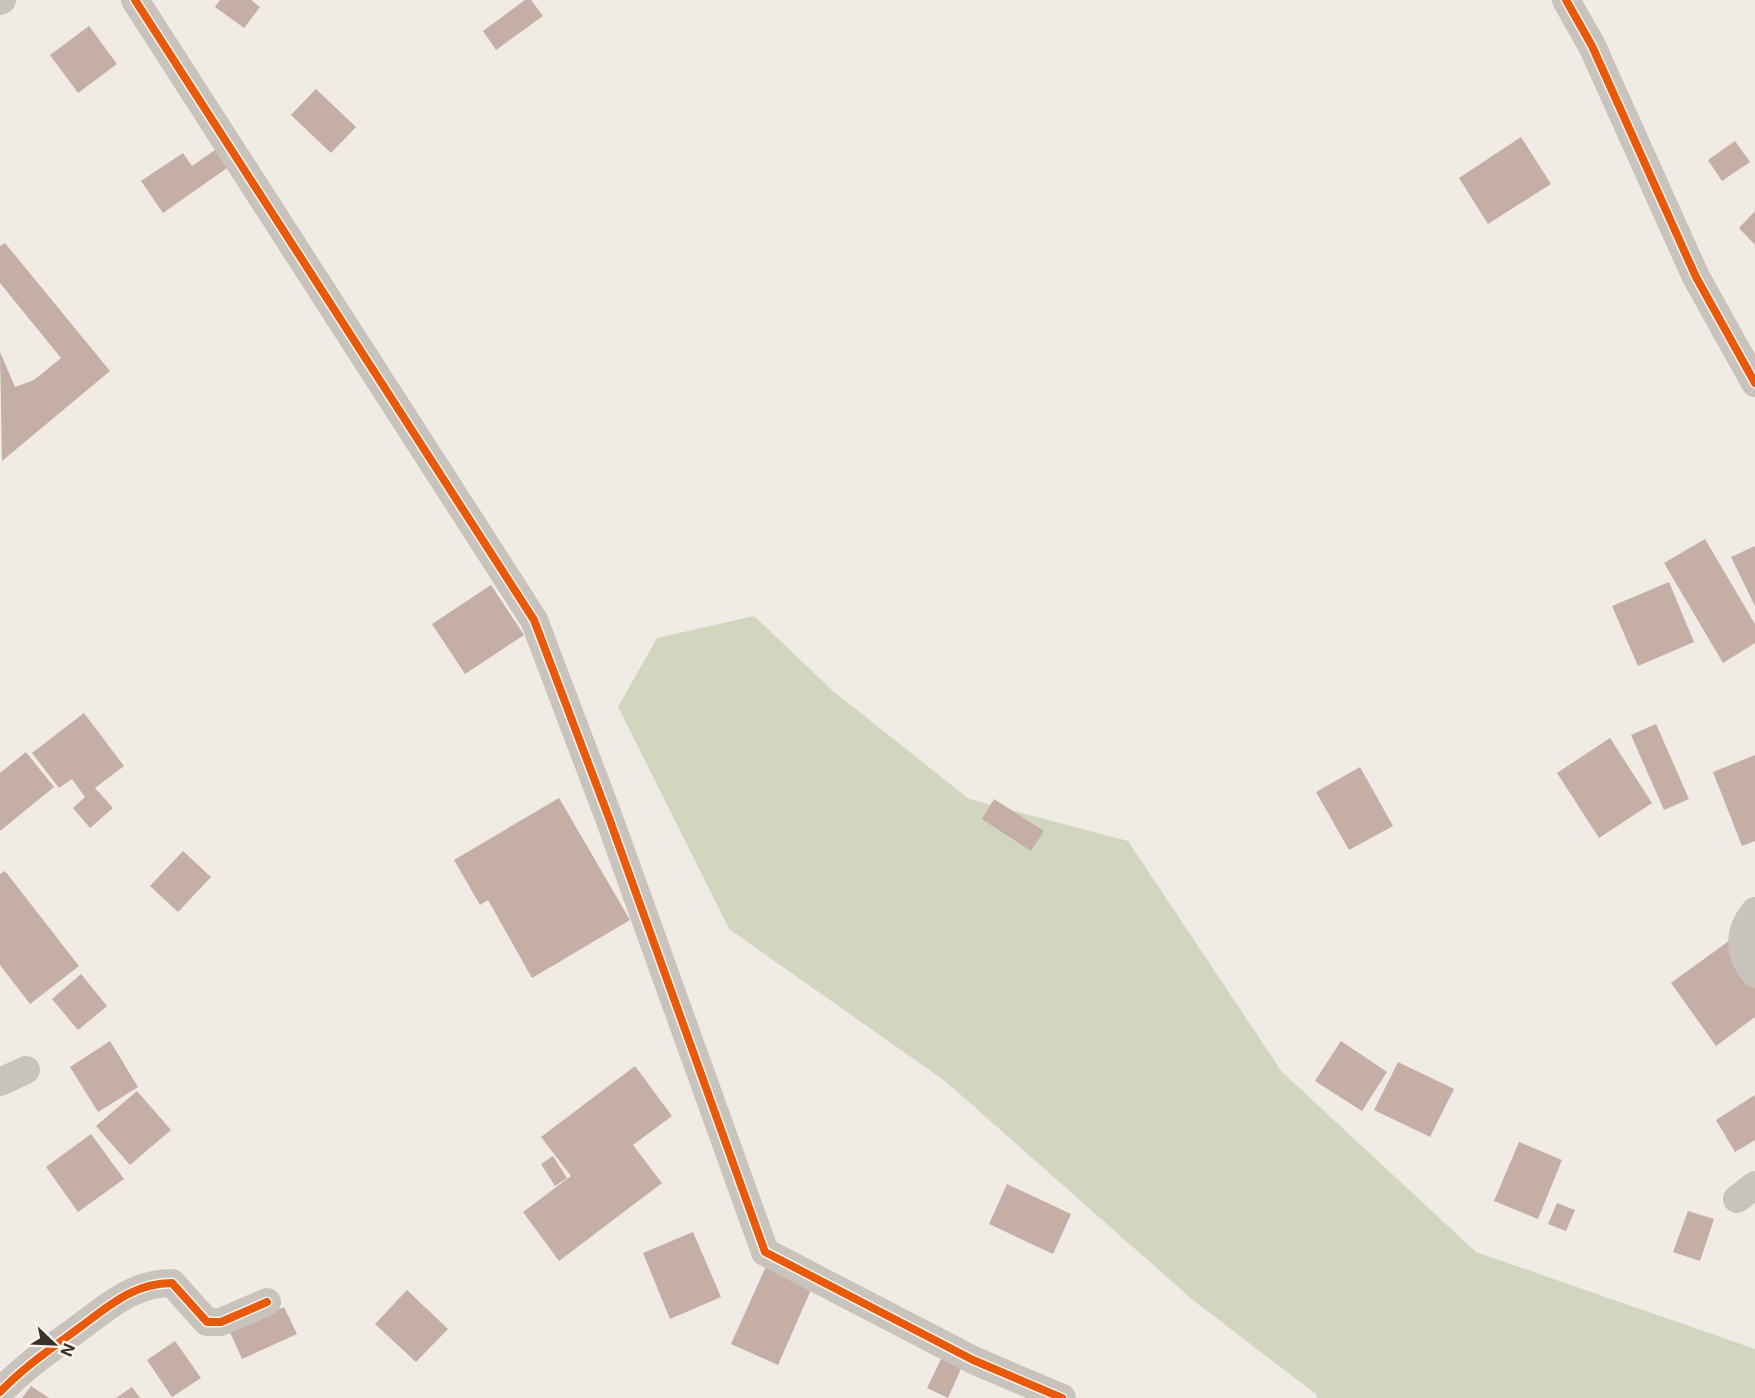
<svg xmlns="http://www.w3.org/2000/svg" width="1755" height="1398" viewBox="0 0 1755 1398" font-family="Inter,sans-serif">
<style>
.green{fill:#d2d6be}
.building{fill:#c5aea5}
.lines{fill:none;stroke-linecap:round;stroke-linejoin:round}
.minor{stroke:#c9c3bd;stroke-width:28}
.cycleway-casing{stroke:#fcf5ed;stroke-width:11}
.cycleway{stroke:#e8590c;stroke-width:8}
</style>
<rect width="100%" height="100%" fill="#f0ebe5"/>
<path class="green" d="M754,616L833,691L969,799L1128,841L1282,1072L1476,1252L1755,1349V1398H1317L1316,1394L1194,1301L945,1081L729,929L618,707L657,638Z"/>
<path class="building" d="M220,0H251L260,7L244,28L215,7Z
M525,0H531L543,16L496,50L483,31Z
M89,26L117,64L78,93L50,55Z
M316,89L356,127L331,153L291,115Z
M1521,137L1551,184L1488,224L1459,178Z
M1735,141L1750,162L1722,181L1708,160Z
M215,150L227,168L163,213L141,181L183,153L192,166Z
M1755,211V245L1739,228Z
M5,243L110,371L2,461L0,352L15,387L34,380L61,358L0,283V246Z
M1705,539L1755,624V643L1723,663L1664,563Z
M1755,546V606L1731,557Z
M1669,582L1694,642L1638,666L1612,606Z
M491,585L524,635L465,674L432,624Z
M84,713L124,766L95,788L113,808L90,828L73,808L85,797L72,779L59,788L32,753Z
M1656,724L1689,799L1664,810L1631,735Z
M1610,738L1652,803L1599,838L1557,773Z
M26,752L54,787L0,831V773Z
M1755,755V841L1742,846L1713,772Z
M1360,767L1393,826L1349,850L1316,792Z
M559,798L630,920L532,978L488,900L480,905L454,860Z
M994,799L1044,831L1031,851L982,819Z
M183,851L211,877L178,912L150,886Z
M5,871L79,966L30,1004L0,965V874Z
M1733,938L1755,969V1017L1716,1046L1671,983Z
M81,974L107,1006L78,1030L52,999Z
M110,1041L138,1087L98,1112L70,1067Z
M1341,1041L1387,1072L1362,1111L1315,1081Z
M1398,1062L1454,1089L1430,1137L1374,1110Z
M635,1066L672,1116L633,1145L662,1183L559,1261L523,1212L571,1176L541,1137Z
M137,1091L171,1130L130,1165L96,1126Z
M1755,1095V1140L1735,1152L1716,1120Z
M91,1134L124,1179L78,1212L46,1167Z
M1519,1142L1562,1160L1538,1219L1494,1201Z
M553,1156L567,1178L555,1186L541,1164Z
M1007,1184L1071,1214L1053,1254L989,1224Z
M1557,1203L1575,1210L1566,1231L1548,1224Z
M1688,1211L1714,1219L1700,1261L1673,1252Z
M693,1232L721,1297L670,1319L643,1253Z
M768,1262L814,1283L778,1365L731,1344Z
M407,1290L448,1329L416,1362L375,1324Z
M284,1307L297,1334L242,1359L230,1332Z
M175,1341L201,1378L172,1397L147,1360Z
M944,1353L964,1362L948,1398L927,1388Z
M31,1386L49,1398H22Z
M132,1387L140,1398H116Z"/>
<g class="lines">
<path class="minor" d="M135,0L534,620L609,818L765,1252L973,1360L1062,1398
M1566,0L1592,46L1696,277L1755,383
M0,1L2,0
M1755,911C1738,931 1738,954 1755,974
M0,1082L26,1070
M1737,1199L1755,1185
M0,1392C26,1365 52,1348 83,1325C111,1304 135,1283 172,1283L207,1322H221L267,1302"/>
<g class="cycleway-casing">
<path id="cycleway" d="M135,0L534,620L609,818L765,1252L973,1360L1062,1398
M1566,0L1592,46L1696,277L1755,383
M0,1392C26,1365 52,1348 83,1325C111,1304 135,1283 172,1283L207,1322H221L267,1302"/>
</g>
<use href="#cycleway" class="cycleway"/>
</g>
<g transform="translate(54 1344) rotate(113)" stroke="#fcf5ed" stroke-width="4.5" paint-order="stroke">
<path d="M0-4.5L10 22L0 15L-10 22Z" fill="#3c302a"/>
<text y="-9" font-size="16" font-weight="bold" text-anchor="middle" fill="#3c302a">N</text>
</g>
</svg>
